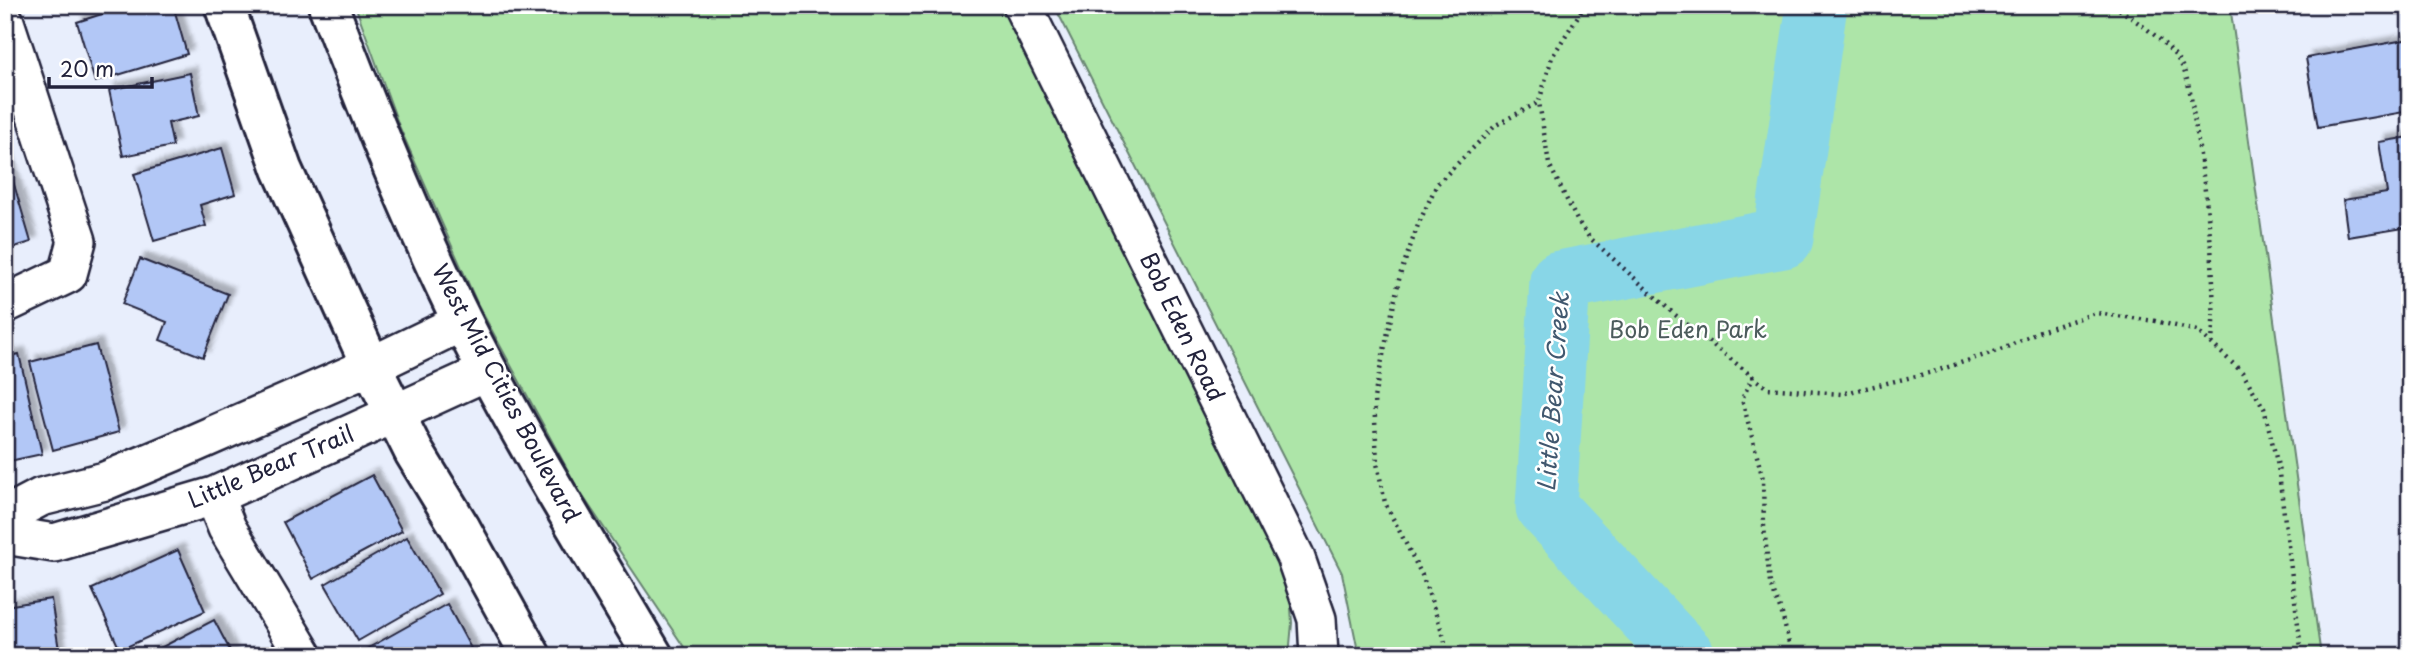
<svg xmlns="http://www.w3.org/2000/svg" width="2415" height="661" viewBox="0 0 2415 661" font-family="'Playpen Sans',sans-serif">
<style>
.green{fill:#ade5a8;stroke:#688472;stroke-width:2}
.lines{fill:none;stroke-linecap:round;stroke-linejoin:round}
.river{stroke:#88d6e7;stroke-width:61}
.building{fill:#b2c7f6;stroke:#22223b;stroke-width:2;filter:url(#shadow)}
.minor-casing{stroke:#22223b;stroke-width:42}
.major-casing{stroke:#22223b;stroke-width:44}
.path{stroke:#22223b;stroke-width:4.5;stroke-dasharray:2 5;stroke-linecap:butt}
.minor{stroke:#fff;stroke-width:37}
.major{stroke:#fff;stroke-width:38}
.labels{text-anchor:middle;stroke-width:5;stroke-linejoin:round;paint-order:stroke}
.street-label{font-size:23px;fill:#22223b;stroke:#fff}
.park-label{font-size:23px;fill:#4c5c5c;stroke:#fff}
.water-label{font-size:24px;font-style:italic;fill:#41586f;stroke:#fff}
</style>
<defs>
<filter id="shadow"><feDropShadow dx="6" dy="-6" stdDeviation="2" flood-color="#0004"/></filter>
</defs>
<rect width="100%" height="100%" fill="#e8eefc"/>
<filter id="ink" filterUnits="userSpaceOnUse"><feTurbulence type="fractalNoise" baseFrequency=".0143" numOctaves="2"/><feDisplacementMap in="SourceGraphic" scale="14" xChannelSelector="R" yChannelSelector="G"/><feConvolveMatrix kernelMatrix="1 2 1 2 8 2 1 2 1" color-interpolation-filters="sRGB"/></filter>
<g filter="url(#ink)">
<path class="green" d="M355,5H1008L1269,531L1290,591L1292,623L1289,656H690L578,489L477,303L399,126Z
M1054,5H2230L2321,656H1359L1342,573Z"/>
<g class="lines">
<path class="river" d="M1685,656L1546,507L1560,281L1783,238L1817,5"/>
</g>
<path class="building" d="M130,5H173L187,54L95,82L77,22Z
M2410,39V111L2318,127L2306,58Z
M190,73L199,116L168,123L173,146L123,156L109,90Z
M2410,137V227L2348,237L2343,200L2387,193L2379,142Z
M222,148L235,194L200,205L206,226L154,241L134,174Z
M5,154L31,242L5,250Z
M140,259L228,294L203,357L160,340L167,322L122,304Z
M96,345L119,432L53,450L30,362Z
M19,354L42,454L5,462V357Z
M372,475L402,531L313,579L283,522Z
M407,537L440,594L358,641L325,584Z
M178,550L205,611L120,650L92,589Z
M51,599L60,656H5V606Z
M447,604L475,656H366L363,651Z
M214,620L233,656H145Z"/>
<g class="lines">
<g class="minor-casing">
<path id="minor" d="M1022,5L1295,556L1317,619L1319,656
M5,22L77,241L68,274L5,304
M214,496L227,528L304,656
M5,516L41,497L105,481L172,453L371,366L462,322
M5,535L54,543L214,496L488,371"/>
</g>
<g class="major-casing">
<path id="major" d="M224,5L282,169L371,366L414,452L461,529L531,656
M328,5C369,113 412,220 463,323C520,437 588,546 653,656"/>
</g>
<path class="path" d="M1585,5L1552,57L1539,102L1549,164L1577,220L1589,237L1674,314L1767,388L1841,394L1933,372L2003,349L2037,332L2096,313L2155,321L2197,331L2212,344L2242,372L2264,408L2278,466L2302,656
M2114,5C2137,23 2168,40 2182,66C2191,85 2192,108 2196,129C2207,199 2217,272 2212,343
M1753,376L1742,399L1763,479L1764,527L1770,583L1782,614L1792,656
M1447,656L1444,637L1422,575L1385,503L1377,463L1374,398L1400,275L1418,225L1437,184L1496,125L1539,102"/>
<use href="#minor" class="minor"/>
<use href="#major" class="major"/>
</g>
</g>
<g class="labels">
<g class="street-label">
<text transform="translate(1182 327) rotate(64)" y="8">Bob Eden Road</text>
<text transform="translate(506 393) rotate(62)" y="8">West Mid Cities Boulevard</text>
<text transform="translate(271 467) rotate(-23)" y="8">Little Bear Trail</text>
</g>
<g class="park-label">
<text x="1688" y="338">Bob Eden Park</text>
</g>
<g class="water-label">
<text transform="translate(1554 392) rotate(-86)" y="8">Little Bear Creek</text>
</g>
</g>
<rect width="2415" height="661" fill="none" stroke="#fff" stroke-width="28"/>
<rect x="14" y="14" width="2387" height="633" fill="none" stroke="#22223b" stroke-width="2.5" filter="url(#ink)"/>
<path d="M49 77v10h103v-10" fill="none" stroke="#22223b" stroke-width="3.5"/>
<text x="60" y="77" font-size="21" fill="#22223b" stroke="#ffffff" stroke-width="5" paint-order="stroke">20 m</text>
</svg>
